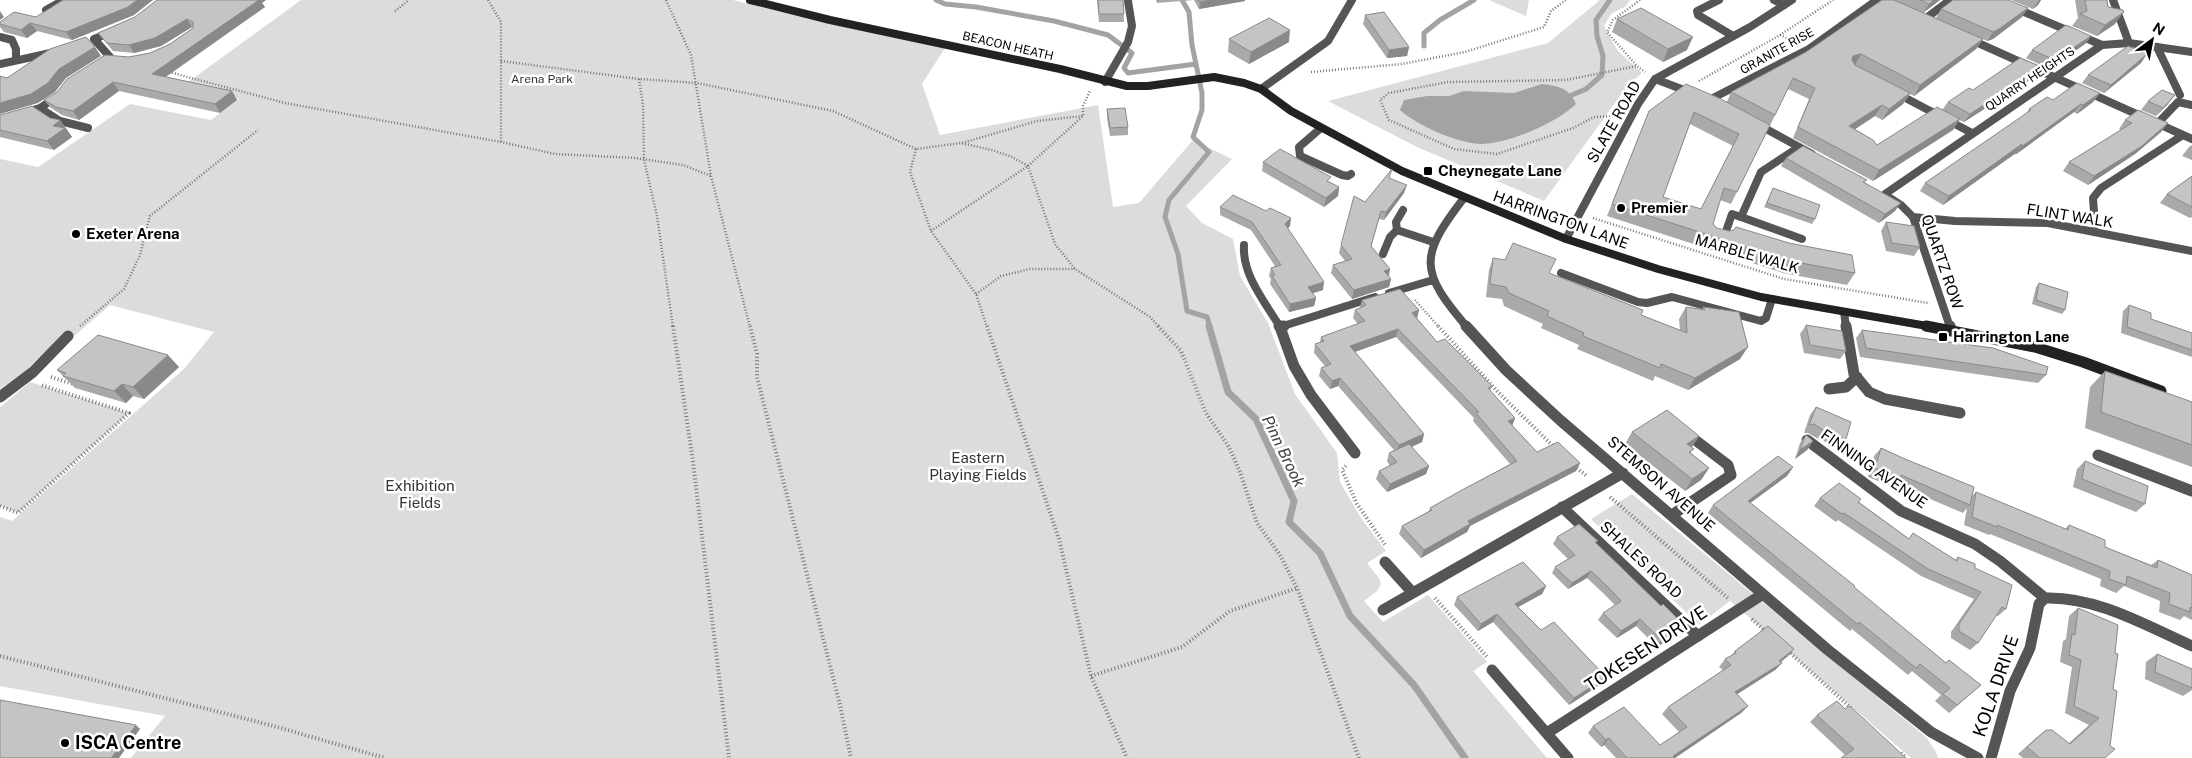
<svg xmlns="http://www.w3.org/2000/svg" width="2192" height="758" viewBox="0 0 2192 758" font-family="'Public Sans',sans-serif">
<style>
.green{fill:#dcdcdc}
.water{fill:#a3a3a3}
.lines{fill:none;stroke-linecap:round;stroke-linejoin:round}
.stream-far1{stroke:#a3a3a3;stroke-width:5}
.stream{stroke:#a3a3a3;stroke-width:7}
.path-far1{stroke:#777;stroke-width:2.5;stroke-dasharray:1 2;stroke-linecap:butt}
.path{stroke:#777;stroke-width:4;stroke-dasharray:1 2.5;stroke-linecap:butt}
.lane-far1{stroke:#555;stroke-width:8}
.lane{stroke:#555;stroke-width:11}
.street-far1{stroke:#555;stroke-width:8}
.street{stroke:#555;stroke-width:11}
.secondary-far1{stroke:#222;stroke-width:8}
.secondary{stroke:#222;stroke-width:11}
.wall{fill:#a9a9a9;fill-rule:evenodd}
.shaded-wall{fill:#898989}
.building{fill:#c4c4c4;stroke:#898989;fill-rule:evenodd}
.poi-dot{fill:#000;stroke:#fff;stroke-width:2}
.labels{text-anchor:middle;stroke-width:5;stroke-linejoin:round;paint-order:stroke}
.far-street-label{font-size:12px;fill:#000;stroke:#fff}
.far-park-label{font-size:12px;fill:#333;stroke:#fff}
.street-label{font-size:15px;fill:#000;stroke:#fff}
.poi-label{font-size:15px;font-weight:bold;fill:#000;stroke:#fff;text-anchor:start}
.park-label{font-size:15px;fill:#333;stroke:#fff}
.water-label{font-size:16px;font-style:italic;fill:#444;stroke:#fff}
.near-street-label{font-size:18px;fill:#000;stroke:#fff}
.near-poi-label{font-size:18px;font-weight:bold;fill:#000;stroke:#fff;text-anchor:start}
</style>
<rect width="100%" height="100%" fill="#fff"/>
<path class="green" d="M301,0H733L817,21L945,48L922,84L940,135L1098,105L1113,207L1139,203L1193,140L1232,159L1186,206L1202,223L1233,239L1240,276L1268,323L1295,394L1337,453L1340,482L1361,518L1386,551L1367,563L1379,578L1381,584L1377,591L1364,601L1383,622L1428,595L1487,662L1473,671L1547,758H131L165,716L0,686V517L12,521L184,369L214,332L110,305L72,338L63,335L26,370L0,389V159L38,167L130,104L211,120L239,99L184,85Z
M1489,0H1529L1526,16Z
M1600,0H1630L1626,6L1611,14L1604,26L1618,51L1642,73L1628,85L1544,201L1417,147L1328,101L1548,43Z
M30,382L129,413L18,513L0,506V407Z
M1632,494L1926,737L1936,752L1938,758H1911L1730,601L1699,625L1591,519Z"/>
<path class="water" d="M1542,84C1558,86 1570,88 1576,104C1557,123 1507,144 1481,144C1457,143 1418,126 1400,110L1404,100L1427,96H1449L1464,91L1514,93Z"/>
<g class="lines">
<path class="stream-far1" d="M936,0L945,4L976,7L1054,21L1108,35L1132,53L1124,68L1128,73L1196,64
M1182,0L1189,12L1192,45L1202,93V110L1193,137L1209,152L1169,200L1165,217L1178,254L1187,311L1207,317L1210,327
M1424,46V33L1440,20L1474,0
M1572,95L1586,89L1602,75L1603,56L1597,36L1596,20L1610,0"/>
<path class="stream" d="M1209,326L1228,392L1256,419L1294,501L1289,522L1320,553L1350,616L1414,685L1465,758"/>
<path class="path-far1" d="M488,0L501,22V142
M666,0L691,55L711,176L750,327
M1640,0L1613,20L1607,32L1637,66L1645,72
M395,11L409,0
M1780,35L1793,41
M501,61L639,79L697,83L833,111L916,149L961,143L992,150L1012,157L1028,166L1055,244L1075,269L1150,317L1159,327
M169,72L285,103L501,142L555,154L635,158L683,165L711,176
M1311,72L1402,64L1465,52L1544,27L1551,11L1566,0
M639,79L643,105L644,160L657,216L673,327
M1699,81L1780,35L1833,0
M1616,116L1594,117L1573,128L1497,154L1454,149L1389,120L1380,100L1389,93L1448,82L1566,80L1637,66
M962,143L1037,121L1083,116
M916,149L910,172L931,231L976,294L987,327
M1593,218L1784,279L1928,303
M931,231L1028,166L1083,116V106L1090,91
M976,294L1001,276L1030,269H1075
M1415,300L1439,327
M80,326L124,289L140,255L150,216L258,130"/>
<path class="path" d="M673,326L693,462L729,758
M750,326L757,354V377L840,705L851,758
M987,326L1059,539L1091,676L1127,758
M1158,326L1181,351L1206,413L1229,447L1240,472L1257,523L1280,555L1297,588L1359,758
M1438,326L1498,392L1553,446
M51,377L73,384
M1346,466L1342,470L1357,504L1386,546
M1574,466L1587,476
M1610,497L1729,599
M0,506L18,513L129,413L41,385
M1435,598L1487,657
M1752,619L1766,632
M1788,651L1852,709
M0,656L270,725L385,758
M1091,676L1182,647L1230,611L1297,588
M1901,753L1906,758"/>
<path class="lane-far1" d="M1719,0L1697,11L1698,15L1733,36
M1774,0L1784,5
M46,10L64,0
M1925,19L1950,0
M0,37L12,40L16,49V60
M2157,47L2180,95
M2157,124L2178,102L2192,105
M1321,128L1299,147L1300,156L1342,175L1348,176L1351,174
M1403,210L1396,222L1397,230L1433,242
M1718,235L1724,237L1732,214L1741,217
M1383,254L1390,237L1397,230
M1561,273L1638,302L1647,303L1672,297L1761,321L1766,318L1772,299
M1844,312L1846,327"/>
<path class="lane" d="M1846,326L1854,374L1869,392L1885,399L1960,413
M1829,389L1846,387L1857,377
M0,397L33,372L68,336
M1562,507L1698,636
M1672,515L1731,475L1728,465L1686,433"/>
<path class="street-far1" d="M1996,0L2102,45
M2113,0L2129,43
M1967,38L2192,139
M103,61L110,57L94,39L112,32
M0,64L55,52
M1655,79L1692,93
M1105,82L1128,42L1132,26L1128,1
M1261,89L1328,41L1352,0
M1896,93L1972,133
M1709,100L1809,49L1877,0
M40,108L60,121L88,128
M0,120L40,108L58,96
M1757,124L1812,154
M1799,147L1761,172L1741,217L1802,239
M1885,194L2102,45L2129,43L2192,52
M1464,198C1419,256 1419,271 1467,327
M1890,198L1901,205L1913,217L1950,327
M1913,217L1955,221L2048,223L2192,251
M2095,226L2093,198L2101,188L2183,135
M1566,239L1638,104L1655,79L1750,27L1792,0
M1244,245C1242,275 1265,302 1280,327L1375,297
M1389,293L1433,280"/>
<path class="street" d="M1279,326H1284
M1466,326L1506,370L1560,420L1828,650L1931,732L1978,758
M1950,326L1951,329
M1280,327L1294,366L1311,395L1355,453
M1807,440L1901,511L1975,544L2000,561L2045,598C2096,596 2147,626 2192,646
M2098,455L2192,491
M1385,562L1412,592
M1383,610L1623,473
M1492,670L1568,758
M1547,733L1763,594
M1991,758L2010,691L2030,648L2039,604L2045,598"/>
<path class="secondary-far1" d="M750,0L830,20L1060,69L1127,86H1148L1214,77L1244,83L1261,89L1291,111L1402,171L1566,239L1658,269L1761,297L1933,327"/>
<path class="secondary" d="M1926,326L2035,347L2083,362L2161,391"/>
</g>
<path class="wall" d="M266,0L262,3L265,7L166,77L232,91L237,100L220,113L119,91L79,120L62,115L51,108L44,100L129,57L150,53L170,44L193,28L192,27L161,46L134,53L113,51L98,33L135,17Z
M1097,0H1123L1124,22H1099Z
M1156,0H1245V1L1199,9L1194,0L1157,3Z
M1895,0H1940L1923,13L1936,18L1941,9L2028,8L2022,17L1993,39L1987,41L1983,39L1976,49L1914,96L1910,94L1903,104L1882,120L1875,116L1855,129L1877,145L1942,110L1948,102L1973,90L2042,67L2036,76L1964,122L1959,120L1953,130L1873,181L1793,138L1809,99L1788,89L1731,204L1720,200L1713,224L1717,228L1855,273L1847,285L1783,273L1607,216L1649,111L1727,102L1731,92L1806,52ZM1690,124L1733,146L1701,209L1663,197Z
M2011,0H2041L2038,5L2033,9Z
M2075,0H2107L2108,7L2115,24L2097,36L2072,26L2078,18Z
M134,15L72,40L37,31L27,38L4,32L0,27V22L36,17Z
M1365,15L1409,47L1407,56L1387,58L1363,24Z
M1617,19L1687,50L1663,62L1612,32Z
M2091,36L2085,44L2049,69L2026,58L2032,50Z
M1229,39L1289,42L1249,64L1228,52Z
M2141,63L2104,93L2082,83L2088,75Z
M2100,93L2093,102L2077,114L2074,112L2015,155L2016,153L1943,205L1920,191L1925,183L2026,114L2029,109L2053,100Z
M2148,101L2168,104L2156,116L2141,110Z
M1107,109L1128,127V135L1110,136L1107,118Z
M0,115L50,118L60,120L72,137L54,150L0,137Z
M2125,120L2168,123L2161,132L2135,154L2088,185L2063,171L2069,162L2121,130L2119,129Z
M2192,145V160L2182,156L2189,147Z
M1786,158L1865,182L1895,211L1879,223L1781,166Z
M1263,162L1330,182L1339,187L1338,196L1324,207L1262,171Z
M2192,176V217L2190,218L2160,203L2167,194Z
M1390,178L1404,193L1384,220L1379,219L1371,246L1390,269L1389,276L1391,279L1389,287L1352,299L1331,273L1333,265L1345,261L1339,253L1341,245L1365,202Z
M1773,188L1815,219L1812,224L1764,207Z
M1220,207L1290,226L1288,228L1323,290L1313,293L1316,298L1314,306L1289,312L1270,284L1271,279L1269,276L1271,268L1275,266L1251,230L1220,215Z
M1886,222L1920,247L1914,256L1886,251L1881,231Z
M1493,258L1550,274L1641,315L1680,330L1679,319L1686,307L1702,309L1703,307L1740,359L1688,390L1655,376L1653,381L1577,349L1579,345L1541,328L1543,324L1504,306L1502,299L1486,297L1489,270Z
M2039,283L2065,310L2062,314L2032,304L2036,287Z
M1362,300L1419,310L1417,318L1437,342L1492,386L1490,391L1515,418L1512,426L1537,452L1580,463L1576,471L1470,526L1467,532L1421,558L1399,534L1402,526L1429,511L1430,508L1510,464L1473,421L1474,418L1396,337L1355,352L1424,434L1422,442L1412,447L1429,466L1426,474L1387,492L1376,479L1379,471L1390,466L1387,461L1389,453L1394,450L1338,386L1330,389L1319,376L1321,368L1325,366L1314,353L1315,344L1320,342L1321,337L1358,324L1353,318L1355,310L1360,308Z
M2129,305L2151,319L2192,333V357L2121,333L2123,311Z
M1806,325L1846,351L1840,359L1804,353L1800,334Z
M1862,330L2046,375L2038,383L1860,357L1856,338Z
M179,367L144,399L133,396L126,403L75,388L57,370Z
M2105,371L2192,402V467L2085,428L2090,387Z
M1816,407L1846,439L1840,447L1820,440L1808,433H1804L1810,415Z
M1632,432L1699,436L1692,447L1691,453L1709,468L1701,480L1685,491L1625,444Z
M1806,435L1813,441L1807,450L1795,459L1800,443Z
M1881,448L1972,496L1976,492L2065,529L2069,525L2105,547L2151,565L2158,560L2192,575V620L2184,616L2180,620L2159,612L2160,601L2124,586L2116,593L2100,586L2101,579L1990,534L1989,535L1964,525L1967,508L1963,513L1895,484L1893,487L1868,477L1874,456Z
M2085,461L2145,504L2136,512L2073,487L2077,469Z
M1793,467L1787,476L1750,503L1946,663L1981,685L1949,713L1935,701L1941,695L1912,671L1908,675L1852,629L1850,631L1708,513L1713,505Z
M1820,498L1861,499L1859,502L1908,538L1955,560L1958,557L1975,568L2006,609L1998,616L1996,615L1978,643L1970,650L1951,638V632L1974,599L1921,576L1838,520L1836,522L1814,506Z
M1557,537L1598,541L1596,543L1680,632L1657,647L1636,626L1617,638L1598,620L1603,613L1615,605L1604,594L1587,578L1568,589L1552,573L1555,567L1568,559L1553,544Z
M1546,586L1542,594L1518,607L1541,630L1601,684L1569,705L1493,622L1478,631L1454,605L1457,597Z
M2078,608L2115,653L2113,689L2105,758H2023L2018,754L2037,737L2046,730L2069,743L2089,725L2065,713L2072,667L2060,662L2063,641L2066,639L2069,616Z
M1735,651L1788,656L1781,662L1782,663L1775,670L1737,694L1748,706L1741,713L1675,758H1616L1604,745L1601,747L1588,733L1593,726L1660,745L1679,732L1662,714L1668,707L1723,670L1719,667L1725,659L1731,656Z
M2157,654L2192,669V690L2183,696L2145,679L2146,662Z
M1845,709L1906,758L1845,755L1810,722L1817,715Z"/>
<path class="shaded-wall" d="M137,0H153L134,15L72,40L66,32Z
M254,0H266L262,3L265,7L158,82L152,74Z
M1211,0H1245V1L1199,9L1200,2Z
M1934,0H1940L1923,13L1929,4Z
M2039,0H2041L2038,5L2033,9Z
M2028,8L2022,17L1993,39L1987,41L1993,32Z
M0,11L4,17L0,20Z
M2124,12L2115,24L2097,36L2105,25Z
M187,19L192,27L161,46L134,53L129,45Z
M30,23L37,31L27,38L21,30Z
M1290,30L1289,42L1249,64L1251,52Z
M2091,36L2085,44L2049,69L2055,60Z
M1693,37L1687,50L1663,62L1668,49Z
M1983,39L1976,49L1914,96L1920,85Z
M95,47L101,56L66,78L55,92L38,103L0,114V103L59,69Z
M1409,47L1407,56L1387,58L1389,50Z
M1861,54L1855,65L1847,67L1853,56Z
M2147,54L2141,63L2104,93L2111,85Z
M2042,67L2036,76L1964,122L1970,114Z
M113,82L119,91L79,120L73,111Z
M232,91L237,100L220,113L215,104Z
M1910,93L1903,104L1882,120L1889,109Z
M2100,93L2093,102L2077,114L2083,105Z
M2175,95L2168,104L2156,116L2163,108Z
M2081,104L2074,112L2015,155L2021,147Z
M1882,105L1875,116L1843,137L1849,126Z
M1960,119L1953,130L1873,181L1879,170Z
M60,120L72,137L54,150L47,141L53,126Z
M2168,123L2161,132L2135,154L2088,185L2094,176Z
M2022,144L2016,153L1943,205L1949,196Z
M1407,185L1404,193L1384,220L1386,212Z
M1339,187L1338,196L1324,207L1326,198Z
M1901,203L1895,211L1879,223L1885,214Z
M1291,218L1290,226L1284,232L1285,224Z
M1390,269L1388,277L1384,271Z
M1391,279L1389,287L1352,299L1354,290Z
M1324,282L1323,290L1307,295L1308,287Z
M1316,298L1314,306L1289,312L1290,304Z
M1419,310L1417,318L1412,313Z
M1398,329L1396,337L1349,354L1350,346Z
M1748,347L1740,359L1688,390L1695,378Z
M168,355L179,367L144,399L133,387Z
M1340,378L1338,386L1330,389L1332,381Z
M122,384L133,396L126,403L114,391Z
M1515,418L1512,426L1508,421Z
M1424,434L1422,442L1397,453L1399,445Z
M1699,436L1691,448L1687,444Z
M1813,441L1807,450L1795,459L1800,450Z
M1580,463L1576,471L1470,526L1467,532L1421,558L1424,550L1468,521Z
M1429,466L1426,474L1387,492L1390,484Z
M1793,467L1787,476L1742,509L1748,501Z
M1709,468L1701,480L1685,491L1692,479Z
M1591,571L1587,578L1568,589L1572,583Z
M1546,586L1542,594L1511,611L1515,604Z
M1497,614L1493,622L1478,631L1481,624Z
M1640,619L1636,626L1617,638L1621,631Z
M1684,625L1680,632L1657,647L1661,640Z
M1794,649L1788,656L1773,668L1779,661Z
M1782,663L1775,670L1728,700L1735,692Z
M1606,677L1601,684L1569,705L1574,698Z
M1748,706L1741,713L1675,758L1673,756Z
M136,725L140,729L119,758H111Z
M1609,738L1604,745L1601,747L1606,740Z"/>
<path class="building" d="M63,0H137L128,7L66,32L30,23L21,30L0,24V22L14,12L36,17Z
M157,0H259L152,74L232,91L215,104L113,82L73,111L56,107L44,100L57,92L67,79L105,55L129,57L150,53L170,44L193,28V22L187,19L155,38L129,45L107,43L98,33L135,17Z
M1098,0H1123L1124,14H1099Z
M1198,0H1211L1200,2Z
M1882,0H1894L1983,39L1920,85L1861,54L1853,56L1852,60L1855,65L1910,93L1889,109L1882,105L1849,126L1873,140L1877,145L1937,107L1960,119L1879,170L1798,127L1815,88L1793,78L1775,115L1731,92L1806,52Z
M1920,0H1934L1929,4Z
M1953,0H2008L2028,8L1999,29L1993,32L1941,9Z
M2085,0H2107L2108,7L2123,10L2124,12L2105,25L2080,14L2087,11Z
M1641,8L1693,37L1668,49L1617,19Z
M1384,12L1409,47L1389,50L1365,15Z
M1269,18L1290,30L1251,52L1229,39Z
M2066,25L2091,36L2055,60L2032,50Z
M86,37L95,47L59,69L48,83L31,94L0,103V76L7,78L50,49Z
M2128,46L2147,54L2111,85L2088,75Z
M2020,58L2042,67L1970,114L1948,102L1969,88L1973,90Z
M2077,83L2100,93L2083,105L2081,104L2021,147L2022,144L1949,196L1925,183L2031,110L2029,109L2047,97L2053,100Z
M1686,84L1719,98L1770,125L1737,192L1724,188L1713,224L1717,228L1729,231L1734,230L1736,227L1789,243L1852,255L1855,273L1790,261L1612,204L1649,111ZM1694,112L1739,134L1701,209L1663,197Z
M2162,90L2175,95L2163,108L2148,101Z
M32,106L50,118L60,120L53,126L65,128L47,141L0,130V115Z
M1125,108L1128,127L1110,128L1107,109Z
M2138,110L2168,123L2142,146L2094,176L2069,162L2132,123L2125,120Z
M1803,146L1867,180L1863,182L1901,203L1885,214L1786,158Z
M1280,149L1331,177L1327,181L1339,187L1326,198L1263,162Z
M1392,169L1389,178L1407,185L1386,212L1381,211L1371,246L1390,269L1384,271L1391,279L1354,290L1333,265L1352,259L1341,245L1354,196L1365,202Z
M2192,176V207L2167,194Z
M1773,188L1820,205L1815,219L1767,203Z
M1233,195L1266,211L1270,208L1291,218L1285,224L1324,282L1308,287L1316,298L1290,304L1272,276L1275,275L1271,268L1281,265L1252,222L1220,207Z
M1886,222L1914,226L1920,247L1892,243Z
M1513,243L1556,259L1549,273L1643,310L1641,315L1687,333L1686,307L1705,310L1703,307L1739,312L1748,347L1695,378L1661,364L1660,368L1583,336L1584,333L1547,316L1549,311L1509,293L1506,287L1490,284L1493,258L1505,260Z
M2039,283L2068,292L2065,310L2036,300Z
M1400,289L1419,310L1412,313L1437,342L1445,339L1492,386L1488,388L1515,418L1508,421L1537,452L1558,442L1580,463L1468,521L1470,524L1424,550L1402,526L1432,510L1430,508L1462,490L1517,461L1476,413L1479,412L1398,329L1350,346L1424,434L1399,445L1340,378L1332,381L1321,368L1331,364L1315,344L1324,341L1321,337L1365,321L1355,310L1366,305L1362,300Z
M2129,305L2151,313V319L2192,333V350L2127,327Z
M1806,325L1842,331L1846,351L1810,345Z
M1862,330L1993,348L2048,367L2046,375L1866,348Z
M98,335L168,355L133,387L122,384L114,391L63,376L66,373L57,370Z
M2105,371L2192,402V445L2101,412Z
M1816,407L1851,422L1846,439L1826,432L1814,424L1809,425Z
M1667,410L1699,436L1687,444L1694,449L1689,452L1709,468L1692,479L1632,432Z
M1806,435L1813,441L1800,450Z
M1409,444L1429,466L1390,484L1379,471L1397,462L1389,453Z
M1881,448L1905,459L1974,487L1970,505L1901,475L1899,479L1875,468Z
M1778,456L1793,467L1748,501L1855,586L1854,587L1946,663L1949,660L1981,685L1957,705L1943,694L1950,688L1920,664L1916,668L1859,622L1857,624L1713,505Z
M2085,461L2148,486L2145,504L2082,479Z
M1839,483L1861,499L1858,502L1909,539L1913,533L1957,561L1958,557L1975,564V568L2012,585L2006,609L2002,607L1978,643L1959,631V624L1981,592L1928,569L1844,513L1842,514L1820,498Z
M1976,492L2068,530L2069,525L2105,540V547L2157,568L2158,560L2192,575V608L2190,607V612L2169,604L2170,593L2127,576L2126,585L2109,579L2110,571L1997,525V527L1972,517Z
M1579,524L1598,541L1595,542L1661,606L1663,604L1684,625L1661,640L1640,619L1621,631L1603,613L1621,601L1608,587L1591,571L1572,583L1555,567L1575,555L1557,537Z
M1523,562L1546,586L1515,604L1541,630L1554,622L1606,677L1574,698L1497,614L1481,624L1457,597Z
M2078,608L2118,625L2115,653L2118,654L2113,689L2117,691L2110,746L2115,749L2105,758H2040L2027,747L2046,730H2052L2070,744L2099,718L2074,706L2081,660L2069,655L2072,634L2075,635Z
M1768,626L1794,649L1779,661L1782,663L1735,692L1748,706L1673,756L1675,758H1627L1609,738L1606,740L1593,726L1624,707L1660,745L1687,727L1668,707L1731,665L1725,659L1736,653L1735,651Z
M2157,654L2192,669V688L2155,672Z
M0,700L136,725L111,758H0Z
M1837,701L1845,709L1850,706L1906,758H1841L1854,749L1817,715Z"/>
<g class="poi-dot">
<rect x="1423" y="166" width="10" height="10" rx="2.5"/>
<circle cx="1621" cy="208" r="5"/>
<circle cx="76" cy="234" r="5"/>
<rect x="1938" y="332" width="10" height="10" rx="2.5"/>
<circle cx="65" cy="743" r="5"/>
</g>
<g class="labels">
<g class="far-street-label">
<text transform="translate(1008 46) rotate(13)" y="4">BEACON HEATH</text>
<text transform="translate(1777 51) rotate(-29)" y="4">GRANITE RISE</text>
<text transform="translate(2030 79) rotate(-34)" y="4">QUARRY HEIGHTS</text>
</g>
<g class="far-park-label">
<text x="542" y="83">Arena Park</text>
</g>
<g class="street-label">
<text transform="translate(1614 122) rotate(-60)" y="5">SLATE ROAD</text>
<text transform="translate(2070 216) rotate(9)" y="5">FLINT WALK</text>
<text transform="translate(1561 220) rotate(20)" y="5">HARRINGTON LANE</text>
<text transform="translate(1747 254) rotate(16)" y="5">MARBLE WALK</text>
<text transform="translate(1942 262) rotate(71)" y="5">QUARTZ ROW</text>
<text transform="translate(1874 469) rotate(35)" y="5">FINNING AVENUE</text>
<text transform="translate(1661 484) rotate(41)" y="5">STEMSON AVENUE</text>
<text transform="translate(1641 560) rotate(43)" y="5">SHALES ROAD</text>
</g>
<g class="poi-label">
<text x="1438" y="176">Cheynegate Lane</text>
<text x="1631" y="213">Premier</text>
<text x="86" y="239">Exeter Arena</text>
<text x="1953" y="342">Harrington Lane</text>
</g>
<g class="park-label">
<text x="978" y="463">Eastern<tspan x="978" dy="17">Playing Fields</tspan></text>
<text x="420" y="491">Exhibition<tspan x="420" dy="17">Fields</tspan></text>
</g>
<g class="water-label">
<text transform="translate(1284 451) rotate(64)" y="6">Pinn Brook</text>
</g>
<g class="near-street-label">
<text transform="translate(1646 649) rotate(-33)" y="6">TOKESEN DRIVE</text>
<text transform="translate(1996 686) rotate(-71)" y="6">KOLA DRIVE</text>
</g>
<g class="near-poi-label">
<text x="75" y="749">ISCA Centre</text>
</g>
</g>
<g transform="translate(2152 40) rotate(32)" stroke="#ffffff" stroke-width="4" paint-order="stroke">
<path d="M0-4L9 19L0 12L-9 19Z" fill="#000000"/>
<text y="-8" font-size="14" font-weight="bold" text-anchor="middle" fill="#000000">N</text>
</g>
</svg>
